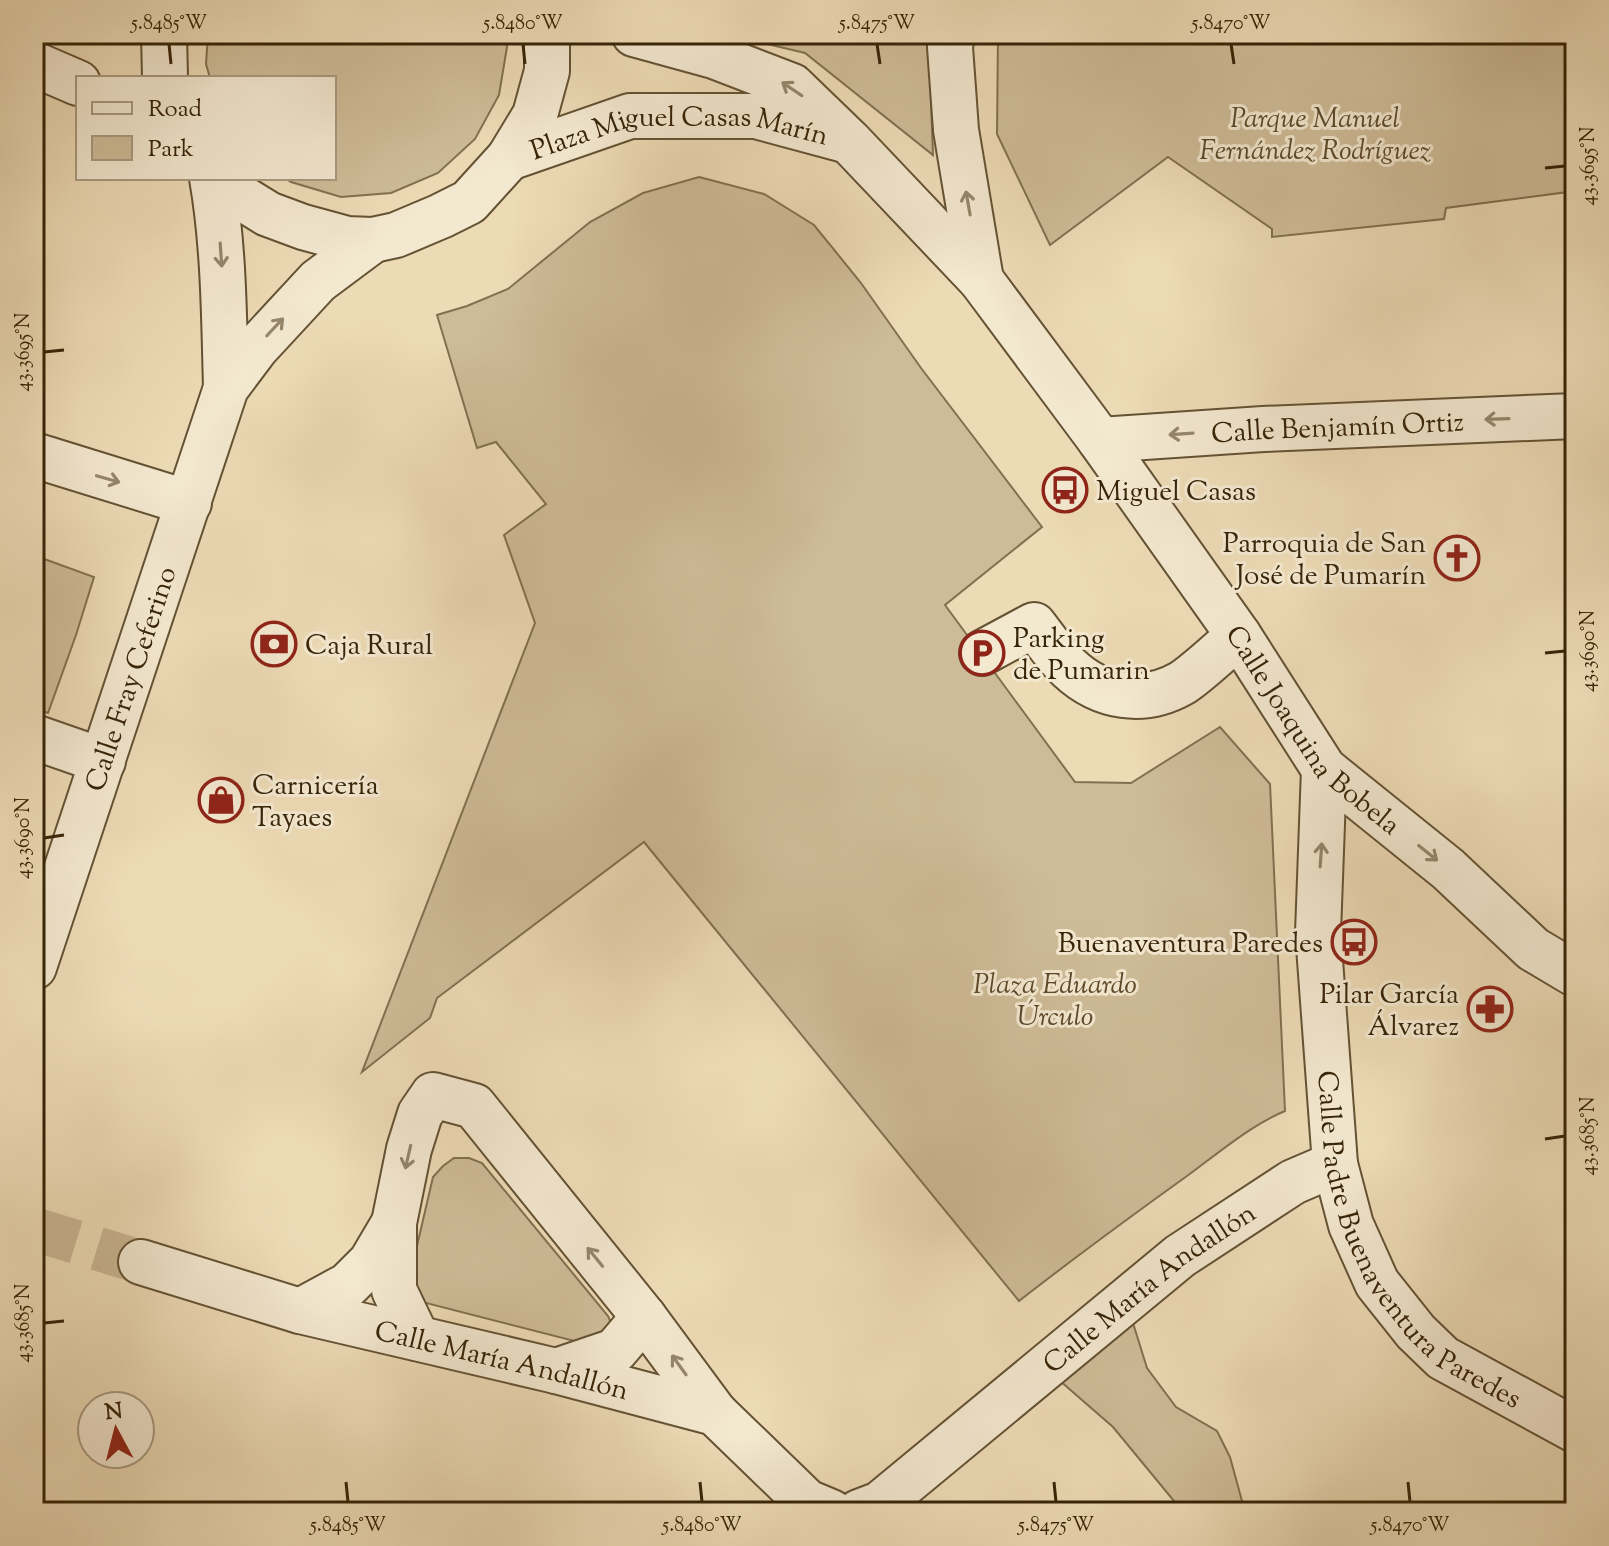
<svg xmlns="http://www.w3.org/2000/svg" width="1609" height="1546" viewBox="0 0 1609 1546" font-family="'Sorts Mill Goudy',serif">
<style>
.green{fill:#cebc98;stroke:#827050;stroke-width:2}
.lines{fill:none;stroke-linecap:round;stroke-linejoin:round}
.minor-tunnel{stroke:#c9b693;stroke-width:44;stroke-dasharray:44 22;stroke-linecap:butt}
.minor-casing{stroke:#645233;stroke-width:48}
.minor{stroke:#f3e8d0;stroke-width:44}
.oneway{stroke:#95866c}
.ticks{fill:none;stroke:#372407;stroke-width:3}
.labels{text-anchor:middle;stroke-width:6;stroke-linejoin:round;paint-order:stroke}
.park-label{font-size:28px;font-style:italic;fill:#5d4a2b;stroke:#f3e8d0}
.street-label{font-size:28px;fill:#372407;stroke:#f3e8d0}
.poi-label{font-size:28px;fill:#372407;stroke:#f3e8d0;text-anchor:start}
.neatline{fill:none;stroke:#372407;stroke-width:3}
.ticks-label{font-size:20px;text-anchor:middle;fill:#372407}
</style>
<rect width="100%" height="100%" fill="#eddbb6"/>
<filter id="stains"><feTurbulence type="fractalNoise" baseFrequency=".0025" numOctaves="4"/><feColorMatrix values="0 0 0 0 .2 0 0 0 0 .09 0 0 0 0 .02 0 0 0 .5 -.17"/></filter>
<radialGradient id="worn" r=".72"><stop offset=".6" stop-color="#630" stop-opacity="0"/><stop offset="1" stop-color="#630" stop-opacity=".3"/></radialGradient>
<path class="green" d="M208,34H505L507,47L499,95L475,139L438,173L391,193L341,197L291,182L285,178H334V78H210L206,64Z
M726,34H932L929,43L933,155L805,53Z
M998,34H1575V191L1446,208L1444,219L1272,237V229L1168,157L1050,245L997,134Z
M699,177L764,194L814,225L861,283L921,368L1042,527L945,605L1075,782L1131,783L1220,727L1270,784L1285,1111C1251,1125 1217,1154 1187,1176C1130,1217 1074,1258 1019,1301L644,842L437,998L430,1018L362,1072L535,623L504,535L546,504L496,442L477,448L437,315L467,306L508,289L590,222L643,193Z
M36,556L94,577L76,635L48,713L34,708V564Z
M454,1158H469L482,1163L608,1316L612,1325L586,1344L422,1302L410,1276L433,1177L443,1166Z
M1133,1323L1147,1368L1176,1407L1217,1431L1230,1457L1245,1512H1183L1113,1427L1059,1380Z"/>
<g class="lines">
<path class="minor-tunnel" d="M34,1229L141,1262"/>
<g class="minor-casing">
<g id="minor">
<path d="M164,34L165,78"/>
<path id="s1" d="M634,34L714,56L792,86L849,141L981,280L1100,440L1239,636L1324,769L1448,869L1533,949L1575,974"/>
<path d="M952,34L950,47L956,130L981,280"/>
<path d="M34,64L78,83"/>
<path id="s2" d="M509,158L630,116H756L845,140"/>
<path d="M212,178C224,247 224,318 226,388"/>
<path d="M224,178L239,196L268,214L303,227L347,239L373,240L396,235L441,216L469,202L509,158L535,115L547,71V34"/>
<path id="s3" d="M1100,440L1263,429L1575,416"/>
<path d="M34,455L189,503"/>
<path d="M982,653L1034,625C1045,639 1056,656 1069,668C1101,698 1144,705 1182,683C1199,672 1222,649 1239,636"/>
<path d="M34,737L103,761"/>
<path id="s4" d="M1324,769L1318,933L1335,1164L1351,1225L1377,1283L1416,1332L1443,1358L1575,1430"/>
<path id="s5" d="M34,967L226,388L256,348L318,281L373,240"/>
<path id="s6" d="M141,1262L300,1311L556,1371L715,1413L807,1502L831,1512"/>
<path d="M300,1311L348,1285L371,1262L394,1223"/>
<path d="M417,1338L394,1290V1223L409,1149L420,1114L433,1095L474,1106L644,1317L715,1413"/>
<path d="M556,1371L615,1351L644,1317"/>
<path id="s7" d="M859,1512L880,1504L1180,1256L1293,1182L1335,1164"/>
</g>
</g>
<use href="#minor" class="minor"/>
</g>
<defs><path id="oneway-shaft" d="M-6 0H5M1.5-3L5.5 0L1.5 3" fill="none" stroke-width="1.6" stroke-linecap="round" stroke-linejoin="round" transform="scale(2)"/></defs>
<g class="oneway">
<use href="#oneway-shaft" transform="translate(792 89) rotate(-146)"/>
<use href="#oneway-shaft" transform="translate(968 203) rotate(-100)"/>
<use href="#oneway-shaft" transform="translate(221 255) rotate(86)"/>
<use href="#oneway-shaft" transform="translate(275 327) rotate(-47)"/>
<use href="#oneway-shaft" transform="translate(1497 419) rotate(178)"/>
<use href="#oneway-shaft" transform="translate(1181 434) rotate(176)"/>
<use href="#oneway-shaft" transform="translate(108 479) rotate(16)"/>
<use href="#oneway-shaft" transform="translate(1428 853) rotate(39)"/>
<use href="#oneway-shaft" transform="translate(1321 855) rotate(-86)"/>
<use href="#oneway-shaft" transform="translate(408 1157) rotate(103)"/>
<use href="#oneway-shaft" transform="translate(595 1257) rotate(-129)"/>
<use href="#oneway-shaft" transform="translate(679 1365) rotate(-126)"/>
</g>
<path class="ticks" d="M169,44L171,64M523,44L525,64M877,44L880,64M1231,44L1234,64M1545,168L1565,166M44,352L64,350M1545,653L1565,651M44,838L64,835M1545,1139L1565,1136M44,1323L64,1321M346,1482L348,1502M700,1482L702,1502M1054,1482L1056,1502M1408,1482L1410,1502"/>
<defs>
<g id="bus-ring" transform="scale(2.3)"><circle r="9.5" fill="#f3e8d0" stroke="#8f2418" stroke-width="1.5"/><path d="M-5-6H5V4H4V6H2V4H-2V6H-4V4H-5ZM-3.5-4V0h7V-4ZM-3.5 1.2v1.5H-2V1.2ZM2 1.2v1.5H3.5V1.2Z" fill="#8f2418"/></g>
<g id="church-ring" transform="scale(2.3)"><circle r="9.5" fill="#f3e8d0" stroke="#8f2418" stroke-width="1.5"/><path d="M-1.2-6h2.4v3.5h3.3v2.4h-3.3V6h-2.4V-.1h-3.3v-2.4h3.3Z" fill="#8f2418"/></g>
<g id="bank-ring" transform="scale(2.3)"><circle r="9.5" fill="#f3e8d0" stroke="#8f2418" stroke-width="1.5"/><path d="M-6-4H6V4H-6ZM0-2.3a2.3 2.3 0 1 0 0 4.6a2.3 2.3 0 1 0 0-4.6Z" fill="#8f2418"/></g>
<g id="parking-ring" transform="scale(2.3)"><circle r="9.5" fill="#f3e8d0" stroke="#8f2418" stroke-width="1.5"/><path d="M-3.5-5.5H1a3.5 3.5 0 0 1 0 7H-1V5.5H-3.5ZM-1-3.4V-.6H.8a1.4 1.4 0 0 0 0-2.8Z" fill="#8f2418"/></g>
<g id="shop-ring" transform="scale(2.3)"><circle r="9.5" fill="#f3e8d0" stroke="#8f2418" stroke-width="1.5"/><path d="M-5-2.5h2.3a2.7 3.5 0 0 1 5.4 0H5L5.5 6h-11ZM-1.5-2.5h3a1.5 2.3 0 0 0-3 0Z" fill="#8f2418"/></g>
<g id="pharmacy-ring" transform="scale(2.3)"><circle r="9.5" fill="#f3e8d0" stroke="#8f2418" stroke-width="1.5"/><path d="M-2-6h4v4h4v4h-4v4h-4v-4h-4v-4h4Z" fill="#8f2418"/></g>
</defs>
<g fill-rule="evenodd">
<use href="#bus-ring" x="1065" y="490"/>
<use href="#church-ring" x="1457" y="558"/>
<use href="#bank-ring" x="274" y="644"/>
<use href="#parking-ring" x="982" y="653"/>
<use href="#shop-ring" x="221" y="800"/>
<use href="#bus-ring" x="1354" y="942"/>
<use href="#pharmacy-ring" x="1490" y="1009"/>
</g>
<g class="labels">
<g class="park-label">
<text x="1315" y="127">Parque Manuel<tspan x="1315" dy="32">Fernández Rodríguez</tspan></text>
<text x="1055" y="993">Plaza Eduardo<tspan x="1055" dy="32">Úrculo</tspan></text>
</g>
<g class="street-label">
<text dy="10" stroke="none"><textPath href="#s2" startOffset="176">Plaza Miguel Casas Marín</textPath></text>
<text dy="10" stroke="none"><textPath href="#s3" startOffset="238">Calle Benjamín Ortiz</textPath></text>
<text dy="10" stroke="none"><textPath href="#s5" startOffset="304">Calle Fray Ceferino</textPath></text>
<text dy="10" stroke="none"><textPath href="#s1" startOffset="998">Calle Joaquina Bobela</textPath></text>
<text dy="10" stroke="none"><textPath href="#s4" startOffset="506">Calle Padre Buenaventura Paredes</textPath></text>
<text dy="10" stroke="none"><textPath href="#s7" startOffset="368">Calle María Andallón</textPath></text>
<text dy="10" stroke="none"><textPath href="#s6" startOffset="374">Calle María Andallón</textPath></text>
</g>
<g class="poi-label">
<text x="1096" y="500">Miguel Casas</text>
<text x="1426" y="552" text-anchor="end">Parroquia de San<tspan x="1426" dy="32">José de Pumarín</tspan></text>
<text x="1013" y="647">Parking<tspan x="1013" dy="32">de Pumarin</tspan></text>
<text x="305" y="654">Caja Rural</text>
<text x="252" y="794">Carnicería<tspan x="252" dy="32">Tayaes</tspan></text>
<text x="1323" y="952" text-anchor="end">Buenaventura Paredes</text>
<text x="1459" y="1003" text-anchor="end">Pilar García<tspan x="1459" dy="32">Álvarez</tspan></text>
</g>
</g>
<rect width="1609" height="1546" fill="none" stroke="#eddbb6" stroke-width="88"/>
<rect x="76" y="76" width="260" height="104" fill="#f3e8d0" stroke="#a89a80" stroke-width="2"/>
<rect x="92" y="102" width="40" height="12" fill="#f3e8d0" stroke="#a89a80" stroke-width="2"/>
<text x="148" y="116" font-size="24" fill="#372407">Road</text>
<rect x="92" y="136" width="40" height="24" fill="#cebc98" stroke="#a89a80" stroke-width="2"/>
<text x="148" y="156" font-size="24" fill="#372407">Park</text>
<g transform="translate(116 1430) rotate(353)"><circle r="38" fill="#f3e8d0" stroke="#a89a80" stroke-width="2"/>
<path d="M0-6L14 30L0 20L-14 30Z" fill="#8f2418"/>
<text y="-12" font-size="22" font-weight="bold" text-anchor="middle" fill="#372407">N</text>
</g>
<rect x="44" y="44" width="1521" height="1458" class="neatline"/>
<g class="ticks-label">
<text x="169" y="29">5.8485°W</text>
<text x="523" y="29">5.8480°W</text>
<text x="877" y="29">5.8475°W</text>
<text x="1231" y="29">5.8470°W</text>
<text transform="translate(1587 166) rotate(-90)" y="7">43.3695°N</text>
<text transform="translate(22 352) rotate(-90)" y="7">43.3695°N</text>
<text transform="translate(1587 651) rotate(-90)" y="7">43.3690°N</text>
<text transform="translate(22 838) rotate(-90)" y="7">43.3690°N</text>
<text transform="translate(1587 1136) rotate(-90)" y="7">43.3685°N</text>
<text transform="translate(22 1323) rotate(-90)" y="7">43.3685°N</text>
<text x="348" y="1531">5.8485°W</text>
<text x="702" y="1531">5.8480°W</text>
<text x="1056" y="1531">5.8475°W</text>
<text x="1410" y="1531">5.8470°W</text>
</g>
<rect width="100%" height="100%" filter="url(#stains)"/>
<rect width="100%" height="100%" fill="url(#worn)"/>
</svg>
